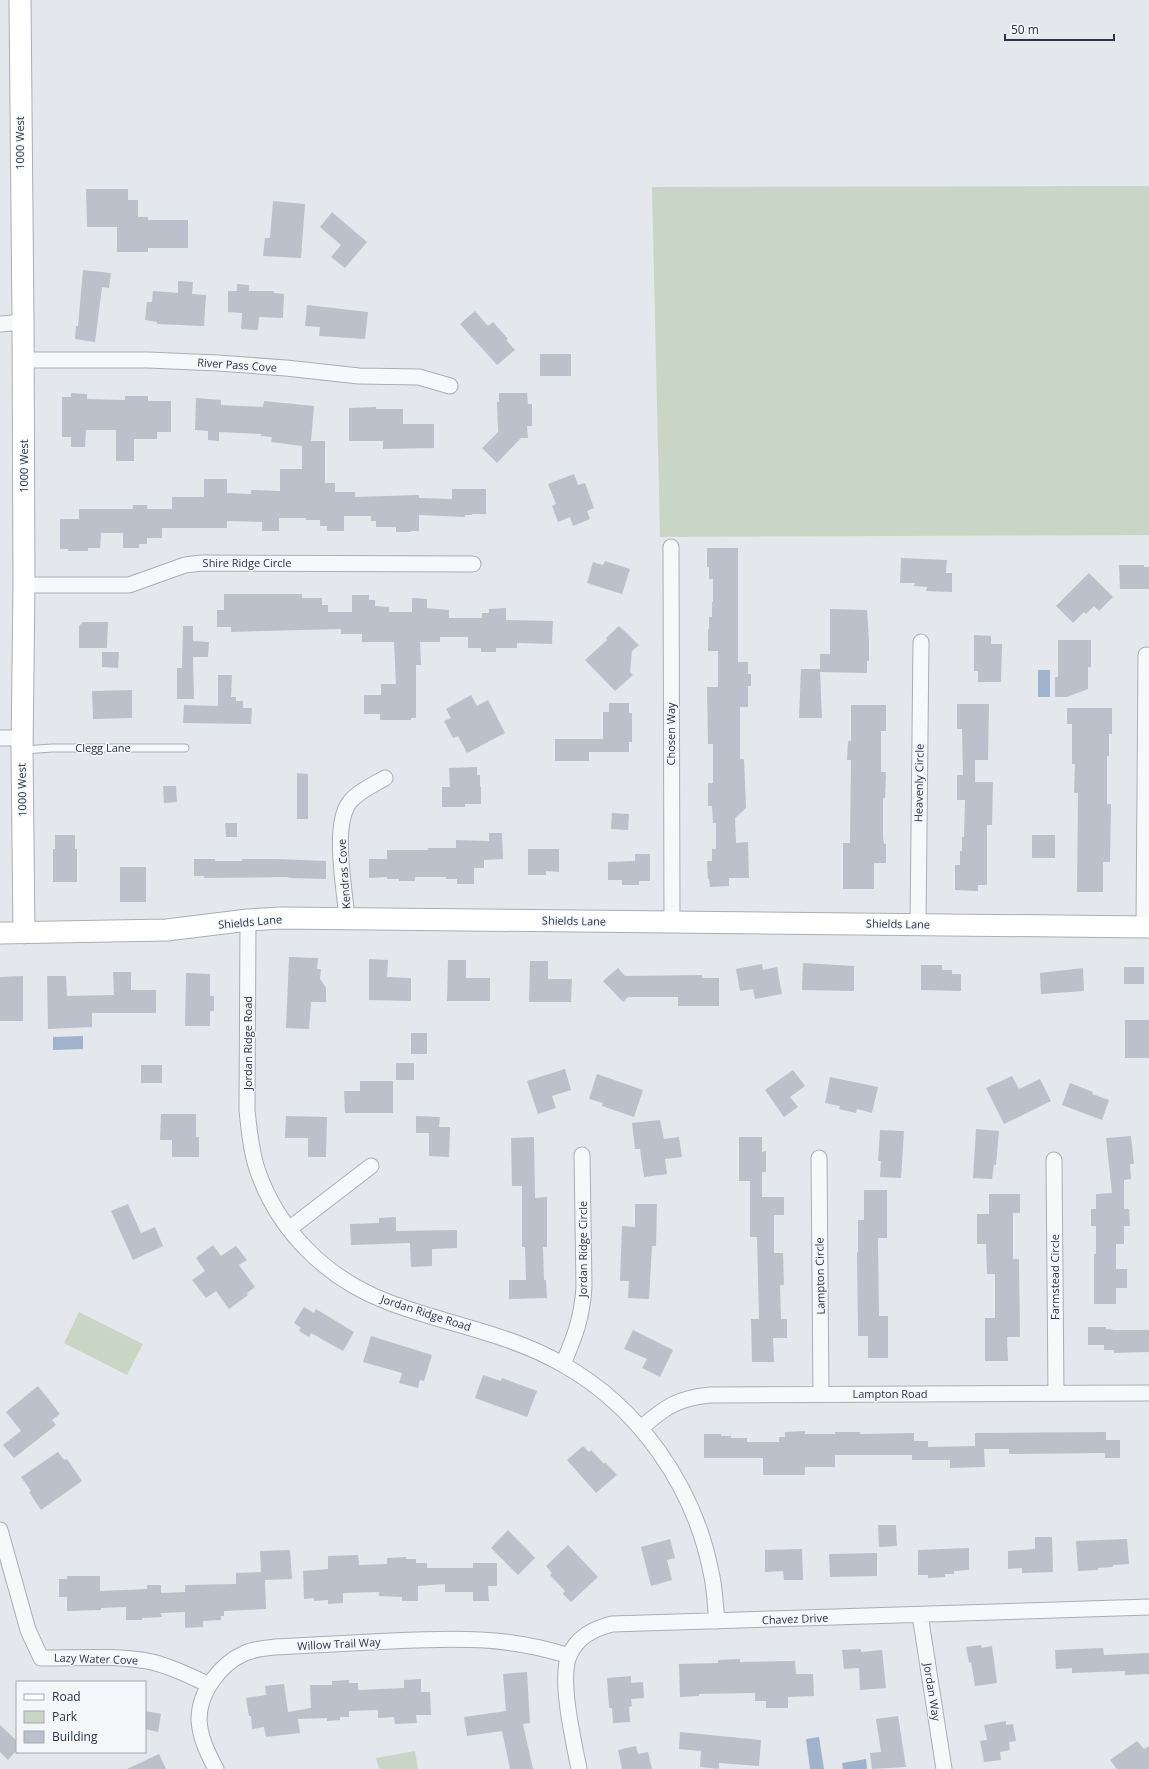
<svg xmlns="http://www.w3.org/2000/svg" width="1149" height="1769" viewBox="0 0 1149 1769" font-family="'Open Sans',sans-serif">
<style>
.green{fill:#c9d6c5}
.water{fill:#9fb4cc}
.building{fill:#bbc0ca}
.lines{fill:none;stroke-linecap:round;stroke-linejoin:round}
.lane-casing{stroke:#a9aeb7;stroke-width:9}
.street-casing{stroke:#a9aeb7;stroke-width:17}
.secondary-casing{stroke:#a9aeb7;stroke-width:23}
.lane{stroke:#f7f8fa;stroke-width:7}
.street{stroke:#f7f8fa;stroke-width:15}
.secondary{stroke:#fff;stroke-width:21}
.labels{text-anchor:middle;stroke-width:3;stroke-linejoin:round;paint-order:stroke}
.street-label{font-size:11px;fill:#2b3445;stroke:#f4f6f9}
</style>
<rect width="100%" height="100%" fill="#e4e7ec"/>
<path class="green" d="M1149,186V535L660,537L652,187Z
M79,1312L143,1344L127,1375L64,1343Z
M415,1751L418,1769H379L376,1758Z"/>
<path class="water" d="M1038,670H1050V697H1038Z
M83,1036V1049L53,1050V1037Z
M819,1737L824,1769H810L806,1739Z
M866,1759L867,1769H843L842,1763Z"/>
<path class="building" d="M86,189H128V200H138V217H148V220H188V248H148V252H117V227H87Z
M273,201L305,204L301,258L263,256L265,238H270Z
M332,212L367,242L345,268L331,257L341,245L320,227Z
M83,270L111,273L109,288L102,287L95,342L75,339L76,326H78Z
M178,281L193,282L192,294L206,295L204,326L157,324V322L145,320L147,302H152L153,291L178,293Z
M237,284L249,285V291H274V293L284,294L283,318L259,317L258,330L241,329L242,313L228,312V291H237Z
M307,305L368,312L365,339L319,336L320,327L305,326Z
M475,311L488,326L493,322L508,339L506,340L515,350L497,365L460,324Z
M540,354H571V376H540Z
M71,393L87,394V399L125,400V396H148V401H171V432H157V439H134V461H116V430H86L85,447H71V437H62V397H71Z
M499,393H527L528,404H532V426H527L528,438H521L497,463L482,448L498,432L497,402H499Z
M196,398L221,400V405L263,407L264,401L314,406L311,441H325V483H335V492H355V497L419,495V498L452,499V489H486V514H472V515H465V517L419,515V531H411V532H396V527H376V521H371V516H344V531H327V526H320V520H306V518H279V531H262V522L227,521V528H162V538H147V544H139V548H123V533H101L100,548H88V551H68V549H60V519H79V509H133V505H147V509H172V497H204V479H227V493L251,494V490L280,491V469H302V446L271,442L272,437L261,436V434L219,432V441L208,440V431L195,430Z
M376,407V409H403V424H434V448L383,449V441H349V408Z
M574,474L578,485L585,483L594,508L587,511L590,519L573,526L570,517L558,522L552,506L556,504L548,484Z
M707,548H738V662H748V674H751V686H748V707H740V759H744L746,808L735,818L736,843L748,842L749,878H729V886L710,887L709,879H708L707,861H712V849H716V823H713L712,806H708V783H713V744H708L707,687H718V651H708V629H709V617H712V602H713V579H709V567H707Z
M901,558L947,560L946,573H952V592L926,591L927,587L914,586L915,583H900Z
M605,561L630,569L622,594L587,583L593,562L603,565Z
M1119,565H1144V567H1149V589H1120Z
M1089,573L1113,597L1099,611L1094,606L1086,614L1084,612L1073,623L1056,606Z
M224,594H302V598H322V605H328V612H352V595H369V600H375V606L389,607V612H412V598L427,599V608L449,610V618H482V613H489V609L506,608V620L553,621L552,644L517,643V648H496V652H481V648H468V637H440V642H420L421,665H416V718H411V720H380V714H364V695H381V684H396L394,642H362V634H341V629L231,632V627H217V610H224Z
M830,609L867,610L869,641V661H867V673L820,672L822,718H799L801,669H820V654H830Z
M83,622H108L107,648H79V626Z
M183,626H193V641L209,642L208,657H193L194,699H177V668H182Z
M619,626L639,645L632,651L630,672L633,675L615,691L585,660L607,640L606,638Z
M974,635L991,636V644H1002L1001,682H978V671H974Z
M1058,640H1091V667H1088V689L1067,697H1055V677H1058Z
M102,652H119L118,668L102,667Z
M218,675H232L231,697H236V701H243V708H252L251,724L183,723L184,705L218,706Z
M132,690V718L93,719L92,691Z
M471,695L477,706L488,700L505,733L467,753L458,736L453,738L444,721L451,718L446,709Z
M609,703H629V713H632V742H629V752H589V761H555V739H603V712H609Z
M957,704H989L988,760H975V782H993L992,825H987V885H978V891L955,890V865H960V851H962V837H964L965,800H957V775H963L962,729H957Z
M851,705H886V731H881V772H886L885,798H883V837L884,844H886V863H874V889H843V843H850L851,760H847L848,741H851Z
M1067,708H1112V734H1109V756H1107V804H1111L1110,862H1103V892H1077L1078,793H1074L1075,764H1072V724H1067Z
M477,767V775H480V787H481V804H465V807H442V787H450L449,768Z
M297,773L308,774V819H297Z
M163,786H176L177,802L164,803Z
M612,813L629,814L628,830L611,829Z
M225,823H237V837H226Z
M489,833H502L503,859L484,860V868H474V884H457V879H446V877H415V881H399V879H387V877L369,878V859H387V850H428V848H456V840L489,841Z
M55,835H75V849H77V882H53V849H55Z
M1032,835H1055V858H1032Z
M528,849H559V872L546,871V875H528Z
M635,854H650V881H639V885H622V880H608V862L635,861Z
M194,859H215V861H242V859H277L326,861V879L288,878L289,877L204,878V876H194Z
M120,867H146V902H120Z
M289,957L318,958L317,969H321L320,979L326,988V1002H311L309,1029L286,1028Z
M369,959L388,960L387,977L411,978V1001L369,1000Z
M448,960H466V978H490V1001H447Z
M530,961H548V979H572L571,1002H529Z
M803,963L854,966V991L802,990Z
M762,964L763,970L777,967L782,994L755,999L753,989L740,991L736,969Z
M921,965H942V970H952V974H961V991L921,990Z
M1124,967H1144V984H1124Z
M618,968L625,976L702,975V978H719V1006H678V997H628L623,1002L603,981Z
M1083,968L1084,991L1041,994L1040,973Z
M113,972H131V990H156V1013H92V1027L48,1029L47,976H66L67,996L114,995Z
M186,973L210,974V996H214V1011H210V1026H185Z
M23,976V1021H0V977Z
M1125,1020H1149V1058H1125Z
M411,1033H427V1054H411Z
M396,1063H414V1080H396Z
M141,1065H162V1083H141Z
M565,1069L571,1090L552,1096L556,1108L538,1114L527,1081Z
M793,1070L805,1086L790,1097L798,1107L784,1117L765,1090Z
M597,1074L643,1090L634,1117L602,1106L603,1103L589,1099Z
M1012,1076L1019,1089L1040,1079L1051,1101L1004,1124L986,1088Z
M830,1077L878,1087L872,1113L857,1109L856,1113L839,1109L840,1106L825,1103Z
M360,1081H393V1113H345L344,1091H360Z
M1070,1083L1093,1092L1092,1094L1109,1100L1102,1120L1062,1105Z
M161,1114H196V1137H199V1157H172V1140H160Z
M286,1116L327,1117L326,1157H308V1138H285Z
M416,1116L440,1117L439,1127H450L449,1157L429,1156V1133H416Z
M660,1120L664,1139L679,1137L682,1157L665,1159L667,1174L644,1177L640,1149H635L632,1123Z
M976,1129L999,1131L996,1165H994L992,1179L973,1178Z
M880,1130L904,1131L901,1178L880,1177L881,1161H878Z
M1131,1136L1134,1164H1130L1131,1179L1124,1180V1209H1129L1130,1226H1124V1244H1116V1269H1127V1288H1116V1304H1094V1254H1096V1226H1091V1209H1096V1194L1112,1193L1106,1138Z
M534,1137L535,1198L547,1197V1247H543L544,1280H546L547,1298L509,1299V1280H526L525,1247H522V1186H512L511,1138Z
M739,1137H762V1152L766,1151V1172H762V1197H784V1215H774V1253H783L784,1285H780L781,1319H787V1338H773L774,1362H752L751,1319H759L757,1237H750V1181H739Z
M864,1190H887V1238H878L879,1316H888V1358H868V1336H858L857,1253L858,1252V1220H864Z
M989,1194H1020V1213H1013V1259H1019L1020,1337H1007L1008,1361H985V1318H995V1274H987L986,1244H977V1214H989Z
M128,1204L141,1233L155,1227L163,1246L133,1260L111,1211Z
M635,1204H657L656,1246H652L649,1299L628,1298L629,1281H620L622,1226L635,1227Z
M396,1217V1231L457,1230V1248L432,1249V1266L411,1267L410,1243L351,1245L350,1224L379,1223V1218Z
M213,1245L221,1256L236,1246L247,1260L239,1265L255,1287L247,1293L248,1295L229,1309L216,1291L206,1298L192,1280L205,1271L196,1258Z
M304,1307L314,1313L316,1309L354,1332L343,1351L311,1333L309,1337L299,1331L301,1328L294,1323Z
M1088,1327H1106V1329L1115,1330H1149V1352L1114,1353V1350H1104V1345H1088Z
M633,1330L673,1350L660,1377L642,1368L647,1359L624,1349Z
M371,1336L432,1355L424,1381L420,1380L418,1388L399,1383L402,1373L363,1362Z
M483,1375L501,1381L502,1378L537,1391L527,1417L475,1398Z
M38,1386L60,1414L52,1420L56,1425L14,1458L3,1445L21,1431L6,1412Z
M805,1431V1434H835V1432H860V1434L914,1433V1441H928V1447L975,1446V1433L1106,1432V1440H1120V1458H1105V1453L1009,1454V1449H984L985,1467L950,1468V1460H912V1455H835V1467H805V1475H763V1458H704V1434H721V1436H731V1438H747V1442H779V1437H785V1432Z
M583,1446L589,1452L591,1450L604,1464L605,1462L617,1475L596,1493L567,1460Z
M58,1452L64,1460L67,1459L82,1481L41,1510L29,1492L31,1491L21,1477Z
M878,1525H896L897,1546L879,1547Z
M508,1530L535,1558L518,1575L491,1548Z
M1035,1537H1052L1053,1572L1022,1573V1568L1008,1569V1551L1035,1549Z
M670,1539L675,1558L667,1560L672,1580L651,1586L641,1547Z
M1127,1539L1129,1564L1113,1565V1567L1098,1568V1570L1078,1571L1076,1541Z
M568,1545L598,1577L571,1602L563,1594L565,1591L550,1575L552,1573L546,1566Z
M969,1548V1570L954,1571V1574H945V1577L928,1578V1575H918V1550Z
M802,1549L803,1580H784L783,1571L765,1572V1550Z
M290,1550L292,1579L265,1580L266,1609L224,1611V1616H221V1620L203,1621V1627L185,1628V1612L161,1613L162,1617L142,1618V1620H126V1607L101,1608V1610L67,1611V1597H59V1579H67V1576H100V1591L147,1589V1585H161V1593L185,1592V1585L236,1584V1573L261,1572L260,1551Z
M877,1553V1576L830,1577L829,1554Z
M358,1555L359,1565L387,1564V1558L406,1557V1559H416V1563H427V1568H473V1563H497V1586H488L489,1601H473V1592H445V1584L418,1586V1601H402V1597L379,1596V1592L343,1593V1603L328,1604V1600L314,1601V1598L304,1599L303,1571L328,1569V1556Z
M981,1645L982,1648L992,1646L997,1683L975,1686L971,1662L969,1663L966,1647Z
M1103,1648L1104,1655L1149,1653V1674L1125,1675V1671L1072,1673V1668L1056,1669L1055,1650Z
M861,1649V1652L882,1650L886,1688L860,1690L859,1668L844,1669L842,1650Z
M740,1659V1662L795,1661L796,1674H813L814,1696L788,1697V1708H766V1701H755V1693L699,1694V1696L680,1697L679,1664L718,1663V1660Z
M527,1672L530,1723L523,1724L533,1769H510L502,1731L467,1736L464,1717L506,1711L503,1674Z
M631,1676V1683L643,1682L644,1698L631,1699L632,1706L629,1707L630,1722L613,1723L612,1708H609L607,1678Z
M421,1679V1692H430L431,1715H416L417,1723L395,1724L394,1717L378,1718V1710L349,1711V1717H340V1720L327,1721V1718L298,1719L300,1733L266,1737L264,1727L252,1729L251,1716H249L246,1698L266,1695L265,1686L284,1684L288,1712L311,1708L310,1685H332V1681L349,1680V1683H358V1690L404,1688V1680Z
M145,1711L161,1714L158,1732L145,1729Z
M898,1716L906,1767L872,1769L870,1753L881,1752L876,1719Z
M1006,1721V1725L1013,1724L1016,1741L1009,1742L1010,1750L1000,1752L1001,1760L984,1762L980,1741L987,1740L984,1725Z
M0,1725L17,1741V1750L8,1760L0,1752Z
M680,1732L761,1740L759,1766L719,1763V1769L700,1767L701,1751L679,1749Z
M1137,1741L1144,1749L1149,1746V1769H1117L1110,1760Z
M636,1746L638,1754L648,1752L652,1769H622L618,1750Z
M159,1754L166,1769H127Z"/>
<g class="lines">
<g class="lane-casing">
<path id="lane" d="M24,750L52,748H185"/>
</g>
<g class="street-casing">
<path id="street" d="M0,324L23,322
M23,360H148L218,363L286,368L359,376L419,377L450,386
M671,547L672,922
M24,585H129L185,565L202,563L473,564
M0,738H22
M347,919C345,890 332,827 349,803C357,792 373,785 385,778
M248,920L247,1110C249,1130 251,1150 257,1169C278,1231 327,1279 388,1302C445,1324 508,1333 562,1364C639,1407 694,1486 711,1572C715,1588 715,1605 717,1621
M918,925L921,642
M1144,927L1146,655
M819,1158L821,1394
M1054,1160L1056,1393
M289,1229L371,1166
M563,1364C575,1336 582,1318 584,1287L582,1155
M641,1428C665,1407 678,1398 710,1395L1149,1393
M0,1530L28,1630L41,1658C77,1658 117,1655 152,1662C172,1667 191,1676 209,1685
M920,1615L944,1769
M216,1769C208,1754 200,1738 199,1720C199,1692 220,1664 245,1653C254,1649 265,1648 275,1647C314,1645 352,1643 391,1641C453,1638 509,1636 569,1656
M579,1769C574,1743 559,1680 569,1656C577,1637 593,1629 612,1624L1149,1607"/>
</g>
<g class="secondary-casing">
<path id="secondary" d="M20,0L23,322L24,585L22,751L24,933
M0,933L167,930L248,920L281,918L1149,927"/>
</g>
<use href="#lane" class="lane"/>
<use href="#street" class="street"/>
<use href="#secondary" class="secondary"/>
</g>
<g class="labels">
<g class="street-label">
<text transform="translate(20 143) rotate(-90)" y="4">1000 West</text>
<text transform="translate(237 365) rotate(4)" y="4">River Pass Cove</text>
<text transform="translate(24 466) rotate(-90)" y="4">1000 West</text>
<text x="247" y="567">Shire Ridge Circle</text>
<text transform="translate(671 734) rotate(-90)" y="4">Chosen Way</text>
<text x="103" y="752">Clegg Lane</text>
<text transform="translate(919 783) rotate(-89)" y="4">Heavenly Circle</text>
<text transform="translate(22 790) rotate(-91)" y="4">1000 West</text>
<text transform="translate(344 874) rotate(-94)" y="4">Kendras Cove</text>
<text transform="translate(574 921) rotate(1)" y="4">Shields Lane</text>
<text transform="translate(250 922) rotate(-5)" y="4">Shields Lane</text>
<text transform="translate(898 924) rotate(1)" y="4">Shields Lane</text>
<text transform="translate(248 1043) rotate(-90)" y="4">Jordan Ridge Road</text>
<text transform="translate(583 1249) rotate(-90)" y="4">Jordan Ridge Circle</text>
<text transform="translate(820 1276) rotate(-91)" y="4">Lampton Circle</text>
<text transform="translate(1055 1277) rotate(-90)" y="4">Farmstead Circle</text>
<text transform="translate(426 1313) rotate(18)" y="4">Jordan Ridge Road</text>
<text x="890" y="1398">Lampton Road</text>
<text transform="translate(795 1619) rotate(-2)" y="4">Chavez Drive</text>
<text transform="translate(339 1644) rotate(-3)" y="4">Willow Trail Way</text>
<text transform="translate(96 1659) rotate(2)" y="4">Lazy Water Cove</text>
<text transform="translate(932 1692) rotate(81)" y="4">Jordan Way</text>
</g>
</g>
<rect x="16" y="1681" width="130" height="72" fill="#f4f6f9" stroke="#a4a8b1"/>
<rect x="24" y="1694" width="20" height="6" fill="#ffffff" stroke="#a4a8b1"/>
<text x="52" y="1701" font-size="12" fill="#2b3445">Road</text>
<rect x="24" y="1711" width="20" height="12" fill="#c9d6c5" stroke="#a4a8b1"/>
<text x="52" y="1721" font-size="12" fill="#2b3445">Park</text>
<rect x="24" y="1731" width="20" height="12" fill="#bbc0ca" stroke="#a4a8b1"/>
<text x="52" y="1741" font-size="12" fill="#2b3445">Building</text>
<path d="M1005 34v6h109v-6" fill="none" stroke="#2b3445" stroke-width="2"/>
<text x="1011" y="34" font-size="12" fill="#2b3445" stroke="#f4f6f9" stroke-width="3" paint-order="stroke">50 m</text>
</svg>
